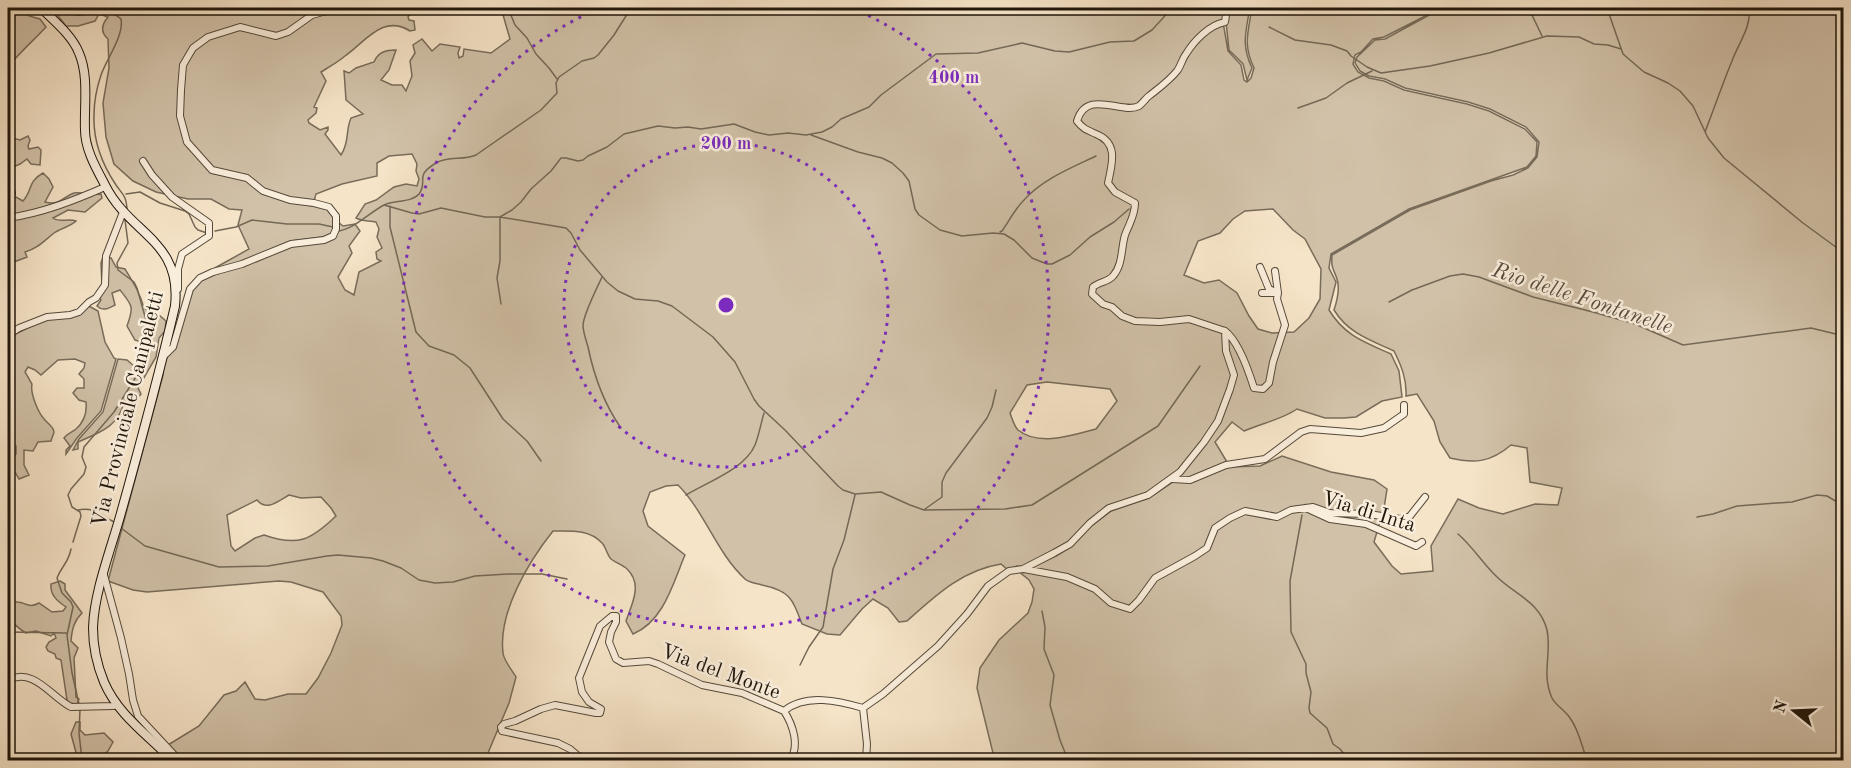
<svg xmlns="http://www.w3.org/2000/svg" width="1851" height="768" viewBox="0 0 1851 768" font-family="'Old Standard TT',serif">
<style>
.green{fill:#d1c1a8;stroke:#786c5a;stroke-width:1.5;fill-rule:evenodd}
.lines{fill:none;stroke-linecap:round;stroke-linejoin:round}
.stream{stroke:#746856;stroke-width:1.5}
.street-casing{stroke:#554a3a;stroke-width:8}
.secondary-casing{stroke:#1f160b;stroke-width:10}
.street{stroke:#f9eddb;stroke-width:6}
.secondary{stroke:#f9eddb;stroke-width:8}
.ring{fill:none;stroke:#7b2cbf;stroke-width:3;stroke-dasharray:3 6}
.labels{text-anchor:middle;stroke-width:5;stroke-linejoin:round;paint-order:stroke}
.street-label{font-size:21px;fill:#1f160b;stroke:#f9eddb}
.water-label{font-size:22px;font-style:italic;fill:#584c3d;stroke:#f9eddb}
.centre{fill:#7b2cbf;stroke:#f9eddb;stroke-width:3}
.ring-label{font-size:18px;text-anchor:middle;font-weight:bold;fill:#7b2cbf;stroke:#f9eddb;stroke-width:5;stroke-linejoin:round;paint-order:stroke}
</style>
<rect width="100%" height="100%" fill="#f6e4c8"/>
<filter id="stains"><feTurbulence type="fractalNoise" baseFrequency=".00333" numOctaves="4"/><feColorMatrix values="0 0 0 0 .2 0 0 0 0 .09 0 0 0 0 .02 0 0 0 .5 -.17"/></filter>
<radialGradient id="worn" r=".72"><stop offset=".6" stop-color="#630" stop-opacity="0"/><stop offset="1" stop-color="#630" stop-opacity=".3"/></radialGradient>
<path class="green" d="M8,8H28L29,16L40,19L46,27C33,41 20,52 8,67Z
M49,8H330L311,12L287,30L276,33L240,25L191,47L178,90L185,144L211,173L246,180L261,193L328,210L333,215L334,228L331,234L323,237L291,241L241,262L213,269L249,249L238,225L242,210L229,209L211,199H188L156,192L133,181L114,164L106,137L103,103L109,68L108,39C100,32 102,24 108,17L99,14L95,21L78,26H66L59,17Z
M339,8H421V9L411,13L408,17L409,20L414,21L415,30L410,31C383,14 366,41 345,56C338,62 329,67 321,72L326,81L314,107L317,108L316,113L308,120L309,123L320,130L328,127V130L325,134L341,155C350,141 345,132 351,118L363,114L346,100L344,71L349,73L356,68L374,62C378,52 386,50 396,50L389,70L381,80L392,85H402L406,91L412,76L410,61L415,53L413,45L422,39L432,51L440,44L460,47L458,53L459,58L463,56L464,49L491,53L510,39L501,8H1225L1223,22L1228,51L1241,65L1244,80L1247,82L1251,78L1254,68C1244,47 1247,36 1251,14L1266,8H1441L1384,37L1373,39L1361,52L1355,55L1353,64L1358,72L1369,78L1384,81L1404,90L1467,104L1489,111L1525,129L1537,142L1536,156L1527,167L1409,209L1331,254L1329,268L1336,282L1329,310C1345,336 1364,342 1391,354L1399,371L1402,397L1382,401L1356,417L1344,418H1325L1297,409C1281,420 1262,423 1244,431L1232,422L1215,442L1227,462L1225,464L1190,479L1170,478L1147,493L1109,507L1068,542L1022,567L1017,566L1008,570L1001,564C962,570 935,596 907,621L899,622L888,608L873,599L862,609L840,635L827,634L802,624C792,598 790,591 762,585C756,583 749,583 745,579C716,552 705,512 678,485L666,486L650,492L643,511L648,526L685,555C673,583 664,621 633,634L626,621C632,604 643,584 627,569C623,565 616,563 611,559C607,555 606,547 602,543C589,529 571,531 553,531C529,561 498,612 503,653C504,661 512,670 516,677L509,703L485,760H182L168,745L199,726L224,695L236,691L245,682L255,699L265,700L288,694H306L318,678L331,653L342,625L341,616L323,592L291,582L279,581L147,592L133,590L108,581L163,375L165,356L174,348L192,289L201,280L292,245L334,237L338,222L343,226L355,224L360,231L349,246L352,253L338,277L345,290L354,295L359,272L381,261L377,259L376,252L382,248L377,237L379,229L376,222C369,220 363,222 356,218L365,204L376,200L394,187L406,184L417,186L419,179L416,171L417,164L412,154L389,156L377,163V176L342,184L316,194L314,201L290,198L263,190L247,176L213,169L189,142L182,116L184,65L194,49L208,39L240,29L276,37L313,16ZM1273,209L1293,230L1305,239L1321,269L1320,299L1309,318L1294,332L1272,333L1258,329L1249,316L1237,293L1219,280L1204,283L1184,275L1198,241L1220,233L1233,219L1245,211ZM1047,382L1110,389L1117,401L1096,429C1073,435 1039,447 1018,430C1014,426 1012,418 1010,413L1027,385ZM289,495L301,498L321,497L331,508L336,516C311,540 298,547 264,535L255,538L235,551L231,546L227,515L257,500C267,512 278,501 289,495Z
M1229,8H1263L1249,13C1245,35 1242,47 1252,68L1247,80L1243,64L1229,50L1226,22Z
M1446,8H1843V760H992L993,753L977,688L980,668L999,640L1028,613L1032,602L1034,589L1029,580L1018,571H1024L1056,556L1072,546L1092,525L1111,511L1149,498L1173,482L1227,467L1260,466L1282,456L1331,472L1374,480L1387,489L1384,508L1374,542L1392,566L1401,574L1433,571L1431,546L1458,499L1479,508L1503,514L1535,504L1558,505L1562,488L1530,482L1527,448L1511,445C1491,462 1475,464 1450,458L1440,442L1434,421L1417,394L1406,396C1407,379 1401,365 1394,351C1370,340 1348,333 1334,310C1337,301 1340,288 1337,279C1333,267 1331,269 1332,255L1410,210L1491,181L1513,175L1528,168L1537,157L1539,142L1526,127L1490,109L1468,102L1405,88L1385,79L1369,76L1360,71L1355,63L1357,57L1375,40L1385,39L1433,13Z
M28,136L30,140L28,146L29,149L38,147L41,150L40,165L31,164L27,159L20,164L8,169V137L20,140Z
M43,173L49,179L53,187L45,202C60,206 64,196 74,193C83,192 92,195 101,194L102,198L85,212L68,210L53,218C58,223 69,218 76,221C70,227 61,228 54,233C44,241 37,249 25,252L27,257L14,262L8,269V199L16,197L23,201C33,190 27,182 43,173Z
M103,257L111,258L116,267L125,269C133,282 140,293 144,308L160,316L166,321L165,331L159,338L156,357L138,388L141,394L135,402L124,401C120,426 99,433 78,442V449L73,450L79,439L103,412L118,359L127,360L135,367L143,356L142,342L135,340L127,326C134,307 133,306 120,290L112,293L115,305C109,308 103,312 97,306L101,300L97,291L102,284L101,263Z
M87,305L98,311L105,342L114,358L116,359L101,411L77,438L66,454V450L70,446L64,438C68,433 71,433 76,429C84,422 87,412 86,402L79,400L73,393L77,388H84V379L79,374L84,368L85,363L75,359L58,360L41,375L35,370L28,367L25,372L32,384C30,393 38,413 45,420C48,424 53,426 54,432C54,433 51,440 51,441L38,442L33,451L24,450V465L29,475L19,479L15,472L8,471V456L13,457L16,454V446L8,441V338L45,319L71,317Z
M60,581L65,584V590L82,613C74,621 72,629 71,641L78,648L74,658L76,697L79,699L77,704L69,703L67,700L61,660L56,658L55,654L48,651L46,647L49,642L56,638L54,633L51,636L36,631L26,633C14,626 8,618 8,603C11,603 13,601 17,602C26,602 28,609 39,603L52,612L63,611L66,607C57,601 50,595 51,584Z
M76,722H80V730L85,735L104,733L113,742L108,751L97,760H78L71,734Z"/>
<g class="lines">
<path class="stream" d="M61,8C82,27 100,0 121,19C124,36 107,58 101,75C97,87 94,102 94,115C93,140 102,164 116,185C123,195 126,195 127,209
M508,8L515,25L527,38L536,54L549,68L557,79
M1527,8L1532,15L1542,36
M1607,8L1623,54L1644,72L1668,83L1680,91L1693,106L1708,138L1724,158L1803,223L1844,253
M114,12L118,8
M1269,27L1295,40L1331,45L1347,51L1351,56L1367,67L1381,73L1430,66L1489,53L1547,36L1579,37L1594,44L1608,45L1621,49
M1298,108L1326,98L1347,83L1372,71
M1705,132C1714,109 1722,85 1732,61C1738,44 1752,26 1749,8
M811,135L858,152L882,158L892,163L903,173L909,181L915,209L919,215L940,230L962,236L993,233L1004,234L1014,240L1032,258L1047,264H1052L1070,255L1090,237L1114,222L1129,209
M126,194L140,192L160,203L185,211L189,214L195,227L198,230L207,233
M384,205L412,213L419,214L441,208L485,217H500L512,210L521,202L531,189L551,171L561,158H566L578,161L583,160L588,156L607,147L624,134L658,126L675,128L688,127L701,129L734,124L755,132L769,135L788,133L806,135L822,132L832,127L841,119L869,107L881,95L936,54L978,53L1022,43L1055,51L1069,52L1110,42L1134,41L1152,30L1172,8
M390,206V227L416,332L429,346L454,355L470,368L503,419L527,441L541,461
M500,217L566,228L571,233L580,250L607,282L618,291L635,299L658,301L672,306L713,337L735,362L754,399L759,406L785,430L838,486L843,490L855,494L881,492L910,505L924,510L1005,509L1032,505L1158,426L1200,366
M500,218V261L497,278L501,304
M215,231L236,227L252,220L287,224H319L333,227
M339,231C355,228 369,213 384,205C394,200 411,203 419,194C429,180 413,177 436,163C449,155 462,161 476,155L541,110L557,93L556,83L559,77L582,61L594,58L598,55L614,35L631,8
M1000,232L1002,231C1009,221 1015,209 1024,200C1043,179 1071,168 1096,156
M602,277C597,288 584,313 583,325C583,332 586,340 588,347C594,376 604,404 621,428
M1389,302L1412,290L1450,276L1463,274L1479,277L1533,297L1593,312L1635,324L1683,345L1811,328L1844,336
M686,495C707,482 745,469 755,445C759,435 761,423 764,413
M925,509L942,497V482L946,473L987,418L992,407L996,390
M78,510C94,507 101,515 114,522
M1302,515L1290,581L1291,632L1306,664V673L1311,692L1309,708L1310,713L1327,728L1333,744L1340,749L1349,760
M1697,517L1713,514L1737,506L1792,502L1817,495L1827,496L1844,506
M121,528L145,546L219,567L268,566L327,556L338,555L371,558L383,561L401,568L419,580L435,583L453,582L475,576L508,574H542L567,579
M1458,534C1472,546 1482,562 1495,575C1513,594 1540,601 1547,630C1552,653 1541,674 1552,698C1556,706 1565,710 1570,718C1579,730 1582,747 1587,760
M73,542L81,516L80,512L72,507L68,495L71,489L84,474L86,467L82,457L84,447L114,412L144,364L150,354L151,346L146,335V320L137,288L134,282L118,270L117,263L128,243L125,220
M71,549C68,564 62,565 57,578L62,593L71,602L73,607L67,635L72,673L79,704
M1042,611L1045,627L1044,649L1054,675L1050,705L1060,740L1068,760
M1838,626L1844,624
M8,632L66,633
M800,665L809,647L823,627L833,569L844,540L855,495
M80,709L79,733L82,760
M82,757L97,755L102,759"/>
<g class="street-casing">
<path id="street" d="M396,8H399
M143,161L152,175L172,197L209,223V236L182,254L178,269V289
M8,190H11L12,193L11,194H8
M8,218C42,213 73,201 105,187
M1262,293H1278L1275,271
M1225,331C1238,341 1249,372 1254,388L1263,389L1269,383L1273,362L1285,325L1277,299L1278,293L1269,289L1260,267
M8,335L19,328L47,317L70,315L79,312L89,302L96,298L105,285L106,256L123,212
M164,356L173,347L190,289L200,278L213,272L242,264L291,244L324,240L333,236L336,229V216L329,207L314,203L290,200L263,191L247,178L212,170L187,142L180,116L181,90L183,65L193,48L208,37L240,27L276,36L288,32L312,15L337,8
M1172,479L1190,480L1226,465L1265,459L1301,432L1310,429L1361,433L1384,428L1404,414V405
M1306,508L1330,519L1366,524L1416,546L1422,542
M1024,569L1067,577L1095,589L1111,603L1130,609L1139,600L1155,578L1195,556L1207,548L1215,528L1230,518L1245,511L1277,517L1291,510L1313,507L1330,513L1369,514L1400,519L1410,516L1425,497
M104,575L121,638L129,674L133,700L138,716L179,760
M8,680C34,667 51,697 71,707L113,706L117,705
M863,708L867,744L866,760
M583,760L570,749L558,743L502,731L501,727L504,724L515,721L541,709L555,705L596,713H600L601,709L589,702L582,692L579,678L600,626L612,616H616V622L611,632L609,642L616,659L623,663L649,661L658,664L702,685L742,693L784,711
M790,760C800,746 793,725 784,711C806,693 839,701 863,708L883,694L938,646L967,614L988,586L1009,571L1023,569L1054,553L1070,544L1090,523L1109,508L1148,495L1180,472L1204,442L1218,421L1230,389L1234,375L1226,351L1225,331L1189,319L1160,322L1135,321L1122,316L1112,307L1103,304L1092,294L1093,287C1099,282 1108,282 1113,276C1123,265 1121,248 1125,235C1129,224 1135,216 1135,203L1115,192L1108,183C1112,164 1119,143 1096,134C1087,130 1083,129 1077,121C1087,88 1122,115 1139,106C1143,103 1146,98 1149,96C1159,88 1169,81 1177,71C1181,66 1182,59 1186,54C1194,41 1209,25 1225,22L1227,8"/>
</g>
<g class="secondary-casing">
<path id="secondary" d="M41,8C54,21 72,35 79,53C89,76 84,105 85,130C85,149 96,168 105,185C130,235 182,240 175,306C159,375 140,445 121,513C111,549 94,592 93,628C93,646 97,665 104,682C118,715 148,735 172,760"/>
</g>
<use href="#street" class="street"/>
<use href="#secondary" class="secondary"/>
</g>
<g class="ring">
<circle cx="726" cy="305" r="162"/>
<path d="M852 8A323 323 0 1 1 600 8"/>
</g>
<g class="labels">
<g class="street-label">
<text transform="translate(127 409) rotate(-76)" y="7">Via Provinciale Canipaletti</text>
<text transform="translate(1369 511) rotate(17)" y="7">Via di Inta</text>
<text transform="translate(721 671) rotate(20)" y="7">Via del Monte</text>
</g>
<g class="water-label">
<text transform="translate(1583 297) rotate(18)" y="8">Rio delle Fontanelle</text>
</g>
</g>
<circle cx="726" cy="305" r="9" class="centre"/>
<g class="ring-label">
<text x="954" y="83">400 m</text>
<text x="726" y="149">200 m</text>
</g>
<rect width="1851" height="768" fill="none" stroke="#f6e4c8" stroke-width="30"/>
<rect x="9" y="9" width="1833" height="750" fill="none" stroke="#1f160b" stroke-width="3"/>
<rect x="15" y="15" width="1821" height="738" fill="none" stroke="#1f160b" stroke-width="1.5"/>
<g transform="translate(1794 711) rotate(288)" stroke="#f9eddb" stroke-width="4.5" paint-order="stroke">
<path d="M0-4.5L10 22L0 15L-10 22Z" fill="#1f160b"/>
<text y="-9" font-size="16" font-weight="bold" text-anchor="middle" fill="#1f160b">N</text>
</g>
<rect width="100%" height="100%" filter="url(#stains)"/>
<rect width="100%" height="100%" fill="url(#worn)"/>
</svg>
